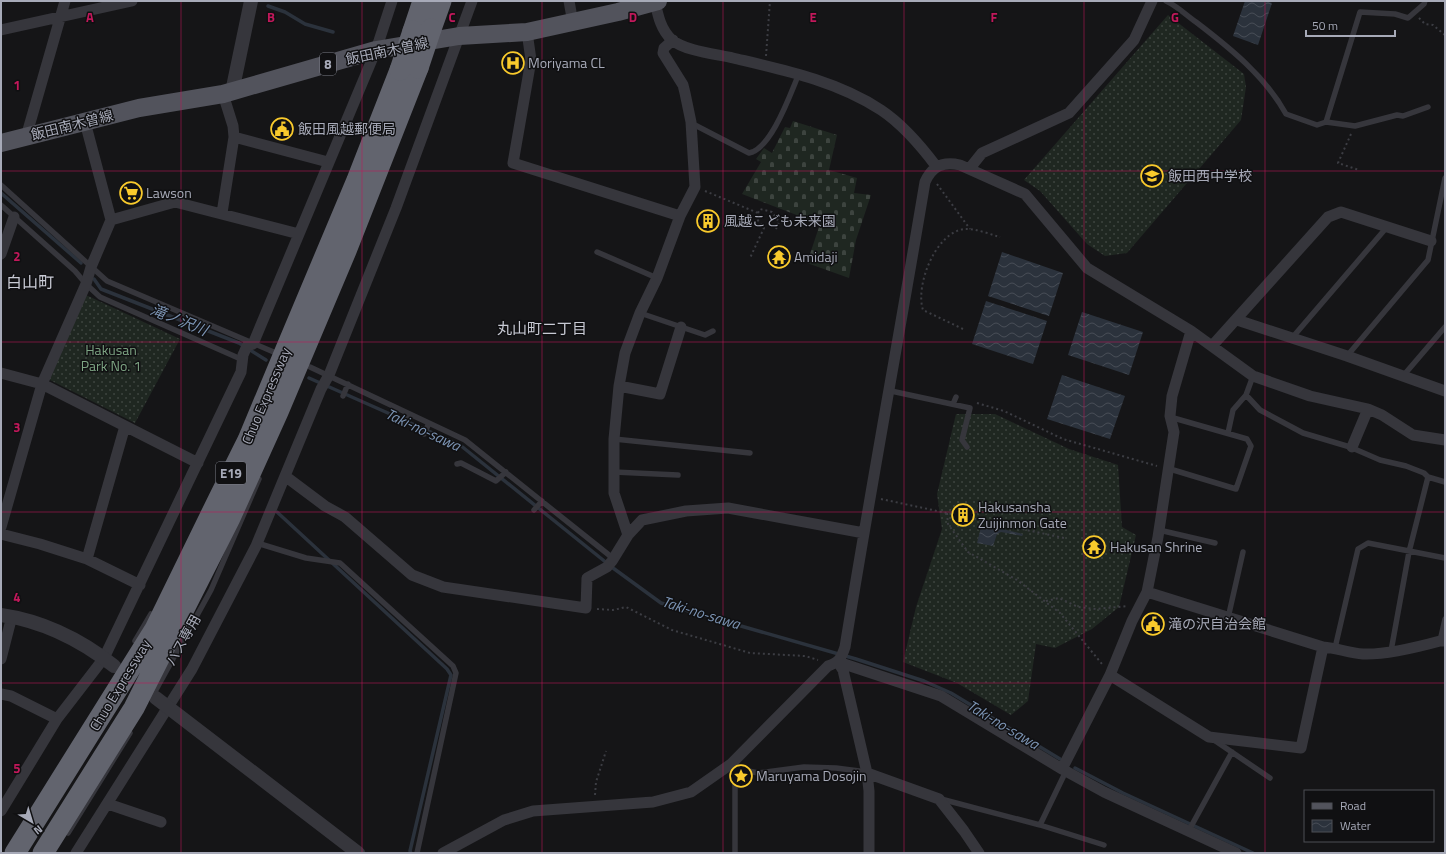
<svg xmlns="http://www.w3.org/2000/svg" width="1446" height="854" viewBox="0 0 1446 854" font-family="'Titillium Web','Noto Sans JP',sans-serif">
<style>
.grass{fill:url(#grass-dots)}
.cemetery{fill:url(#cemetery-stones)}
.water{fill:url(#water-waves)}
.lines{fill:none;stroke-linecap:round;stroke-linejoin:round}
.stream{stroke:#2b323c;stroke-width:3.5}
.path{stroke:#3c3d43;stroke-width:2;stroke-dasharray:2 3;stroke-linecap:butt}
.service{stroke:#36363c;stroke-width:5.5}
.minor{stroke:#36363c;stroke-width:11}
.tertiary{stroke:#36363c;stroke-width:14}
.primary{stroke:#52535c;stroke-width:18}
.motorway{stroke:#62646e;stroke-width:21}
.motorway-bridge{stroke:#62646e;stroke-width:21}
.grid{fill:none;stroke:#c2185b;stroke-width:1;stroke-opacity:0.55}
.labels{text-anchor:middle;stroke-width:3;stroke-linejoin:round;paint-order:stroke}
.shield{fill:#101012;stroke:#7a7c86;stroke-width:1}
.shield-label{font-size:13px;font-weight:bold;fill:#a7aab8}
.street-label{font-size:14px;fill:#a7aab8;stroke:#101012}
.poi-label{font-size:14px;fill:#a7aab8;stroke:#101012;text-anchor:start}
.park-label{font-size:14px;fill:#7da483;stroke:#101012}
.water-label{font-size:15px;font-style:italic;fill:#7c94b4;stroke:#101012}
.neighbourhood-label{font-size:15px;fill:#c8cad4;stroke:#101012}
.quarter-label{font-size:16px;fill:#c8cad4;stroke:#101012}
.grid-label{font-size:13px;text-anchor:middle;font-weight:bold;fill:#c2185b;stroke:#101012;stroke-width:3;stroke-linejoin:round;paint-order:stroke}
</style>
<defs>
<pattern id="grass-dots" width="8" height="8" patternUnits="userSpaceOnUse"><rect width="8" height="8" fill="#1f2721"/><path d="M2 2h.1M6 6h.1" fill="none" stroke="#3d443f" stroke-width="1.8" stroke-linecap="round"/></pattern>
<pattern id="cemetery-stones" width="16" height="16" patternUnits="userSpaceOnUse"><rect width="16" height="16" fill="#1f2721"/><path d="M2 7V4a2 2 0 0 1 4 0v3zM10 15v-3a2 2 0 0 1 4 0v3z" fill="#3d443f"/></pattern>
<pattern id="water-waves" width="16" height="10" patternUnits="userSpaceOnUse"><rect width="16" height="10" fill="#2b323c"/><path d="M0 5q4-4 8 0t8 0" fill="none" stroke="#474d56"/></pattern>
</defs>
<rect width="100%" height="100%" fill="#151517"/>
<path class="grass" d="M1168,15L1244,74L1246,87L1241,120L1127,253L1105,256L1087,244L1040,191L1024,180Z
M86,295L180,339L135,423L48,379Z
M956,414H995L1069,449L1118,465L1122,527L1136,535L1119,607L1092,629L1055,648L1036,644L1028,701L1011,715L957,683L903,662L916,607L942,529L937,494Z"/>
<path class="cemetery" d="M793,121L837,135L829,170L857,178L854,193L871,195L856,240L849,278L807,263L820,224L742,194L761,162L756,159L764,148L772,153L785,127L790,128Z"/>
<path class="water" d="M1245,1H1266L1272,3L1258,45L1233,36Z
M1002,252L1063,273L1049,316L988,296Z
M986,301L1047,321L1033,364L972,344Z
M1082,312L1143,332L1129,375L1068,355Z
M1062,375L1125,396L1110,439L1047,419Z
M986,525L1023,534L1022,536L1001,532L997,534L993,546L977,543L981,527Z"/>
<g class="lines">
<path class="stream" d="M268,6L285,12L305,24L333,32
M1,193L81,263
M94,279L101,289L239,343L266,360
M309,378L460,445L613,568L661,603L856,659L924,681L951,693L1060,759
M277,512L447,669L451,675L410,851L411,853
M1075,768L1123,793L1253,853"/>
<path class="path" d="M1419,18L1425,24L1433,25L1445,35
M766,56L770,1
M1351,134L1338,163L1359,170
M937,184L970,229
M705,191L758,213L756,218L764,228L750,258
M758,213L760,209L772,212L779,222L776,229
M963,329L923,310C915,286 935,233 964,229C975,228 989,234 1000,237
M977,403L1004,411L1063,439L1157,466
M881,499L1064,538
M947,513L948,524L968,552L1017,580L1060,613L1102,664
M1046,601L1059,598L1078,607L1096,609L1128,606
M597,609L613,610L626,607L672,630L750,653L805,656L818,660
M595,795L596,782L606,751"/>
<path class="service" d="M1166,1C1177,6 1186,15 1196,22C1230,48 1265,76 1286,114L1317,125L1326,122L1355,126L1397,115L1403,116L1428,107
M1326,122L1360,12L1395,14L1408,18L1424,4L1425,1
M691,123L749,153C771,149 790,95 798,76
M1,185L107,281L276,353
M1,205L75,271L86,284L100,297L243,360
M597,252L657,278
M640,313L705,335L713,331
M1292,338L1387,227
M1347,356L1428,260L1445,178
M310,367L465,440L614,559
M1403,376L1445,327
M891,391L970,408L962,440L967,447
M1246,395L1260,410L1303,433L1350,447L1380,460L1406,466L1424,473L1428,477L1445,482
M343,396L348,384
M953,404L956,397
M405,424L409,414
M1228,433L1233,410L1246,395L1253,376
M424,434L429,423
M614,439L750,453
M457,464L461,463L496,481L506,472
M1170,469L1236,489L1251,446L1247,439L1170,417
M614,472L678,475
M534,510L542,501
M1159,530L1215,543
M257,543L306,558L340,563L453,666L456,673L417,853
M1228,618L1243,552
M135,641L151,614
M1440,641L1445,619
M1335,648L1358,549L1368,543L1445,558
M1391,651L1409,552L1428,477
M152,697L211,590L259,479
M1214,740L1270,778
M733,766L735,768V853
M735,768L758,773L804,767L836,768L867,772
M941,799L1040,825L1066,771
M1040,825L1104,845
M1188,832L1232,752
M68,833L130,733"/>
<path class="minor" d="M569,1L573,23
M655,2C658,16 661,30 672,40C685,51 716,54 733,58C784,70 837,81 881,110C902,124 921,146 936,166
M1,30L132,1
M527,32L531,60L513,163L680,216
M26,137L65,1
M234,137L328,162
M970,168L982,153L1069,113L1134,40L1152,1
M222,213L234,137L233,126L223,94
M111,220L175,202L299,234
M1,254L14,217
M1237,320L1347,356L1445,391
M1212,346L1328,217L1341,212L1431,241
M1,373L42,384L198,463
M619,386L660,394L681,327
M1352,447L1368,409
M285,476L325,506L345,517L412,575L443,587L586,608L587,578L607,567L612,561L628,535L642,520L686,511L728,508L864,533
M1,527L42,384L86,284L91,267L111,220L85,122
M1,534L40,544L87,559L140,585
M628,535L614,493V439L619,386L625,353L640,313L657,278L680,216L695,187L691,122L685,93L683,85L663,53L664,48L673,40
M87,559L125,426
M1147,592L1323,647C1337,648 1349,653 1363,654C1386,655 1418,647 1440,641H1445
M1,659L12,616
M838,662L941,696L1062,769L1104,792L1236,853
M838,662L843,670L867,773L869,791V853
M1110,675L1209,737L1301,748L1323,647
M1,694L11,696L57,719
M1062,769L1110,675L1132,621L1147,592L1158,537L1174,432L1170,416L1172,396L1191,331
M867,773L939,799L964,831L979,853
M108,804L161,822
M1,811L57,719L104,658L241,372L243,355L247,346L253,344L376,50L392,1
M76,853L192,669L256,546L321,389L329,375L396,208L472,1
M443,853L504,820L533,811L653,802L691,792L731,764L828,666C839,662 841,659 845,647C870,492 899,337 925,182C932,166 943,161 960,165L1025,194L1087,268L1191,331L1253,376L1310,396L1368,409L1382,415L1413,435L1445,440"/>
<path class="tertiary" d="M232,92L251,1
M1,615C43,621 81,640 114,666
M156,698L358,853"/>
<path class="primary" d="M1,143L139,108L223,94L376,50L459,36L527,32L618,12L658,1"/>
<path class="motorway" d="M431,29L441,1
M413,31L423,1
M15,853L155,629L220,496L248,440L286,349L357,180L400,70
M43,853L134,708L230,518L278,412L346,251L418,68"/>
<path class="motorway-bridge" d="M418,68L431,29
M400,70L413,31"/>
</g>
<path class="grid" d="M181,1V853M362,1V853M542,1V853M723,1V853M904,1V853M1084,1V853M1265,1V853M1,171H1445M1,342H1445M1,512H1445M1,683H1445"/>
<defs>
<g id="hospital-ring" transform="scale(1.15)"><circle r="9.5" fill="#101012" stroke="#f9ca2c" stroke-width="1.5"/><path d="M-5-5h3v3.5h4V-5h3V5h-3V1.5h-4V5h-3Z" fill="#f9ca2c"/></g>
<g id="civic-ring" transform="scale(1.15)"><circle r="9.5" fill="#101012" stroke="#f9ca2c" stroke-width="1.5"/><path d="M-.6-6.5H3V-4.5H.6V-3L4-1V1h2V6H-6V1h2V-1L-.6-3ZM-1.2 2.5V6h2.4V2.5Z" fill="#f9ca2c"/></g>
<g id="school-ring" transform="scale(1.15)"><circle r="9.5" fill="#101012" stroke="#f9ca2c" stroke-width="1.5"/><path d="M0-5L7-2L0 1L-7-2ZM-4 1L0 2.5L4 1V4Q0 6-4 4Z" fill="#f9ca2c"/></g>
<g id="supermarket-ring" transform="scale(1.15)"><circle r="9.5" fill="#101012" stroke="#f9ca2c" stroke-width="1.5"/><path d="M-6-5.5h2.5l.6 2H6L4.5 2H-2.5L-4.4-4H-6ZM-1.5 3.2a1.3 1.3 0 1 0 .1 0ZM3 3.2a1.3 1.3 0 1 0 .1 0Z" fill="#f9ca2c"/></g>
<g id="building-ring" transform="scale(1.15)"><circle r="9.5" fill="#101012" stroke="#f9ca2c" stroke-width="1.5"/><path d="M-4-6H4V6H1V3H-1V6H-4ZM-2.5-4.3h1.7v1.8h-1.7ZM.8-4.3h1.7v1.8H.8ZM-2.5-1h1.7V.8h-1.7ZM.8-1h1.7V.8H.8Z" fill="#f9ca2c"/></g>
<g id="temple-ring" transform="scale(1.15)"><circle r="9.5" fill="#101012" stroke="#f9ca2c" stroke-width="1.5"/><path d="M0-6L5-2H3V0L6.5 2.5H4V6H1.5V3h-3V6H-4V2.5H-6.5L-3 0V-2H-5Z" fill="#f9ca2c"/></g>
<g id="sight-ring" transform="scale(1.15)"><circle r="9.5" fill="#101012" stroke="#f9ca2c" stroke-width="1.5"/><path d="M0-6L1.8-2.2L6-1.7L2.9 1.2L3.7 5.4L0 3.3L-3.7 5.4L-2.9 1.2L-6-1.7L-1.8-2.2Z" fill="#f9ca2c"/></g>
</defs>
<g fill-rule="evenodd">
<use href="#hospital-ring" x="513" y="63"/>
<use href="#civic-ring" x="282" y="129"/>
<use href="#school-ring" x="1152" y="176"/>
<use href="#supermarket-ring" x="131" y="193"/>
<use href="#building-ring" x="708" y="221"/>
<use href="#temple-ring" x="779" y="257"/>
<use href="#building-ring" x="963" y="515"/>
<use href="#temple-ring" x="1094" y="547"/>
<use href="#civic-ring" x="1153" y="624"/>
<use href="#sight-ring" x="741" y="776"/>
</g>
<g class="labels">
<g class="shield">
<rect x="320" y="53" width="16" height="22" rx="3"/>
<rect x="216" y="462" width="30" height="22" rx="3"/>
</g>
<g class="shield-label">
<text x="328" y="69">8</text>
<text x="231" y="478">E19</text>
</g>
<g class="street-label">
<text transform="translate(387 51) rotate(-12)" y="5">飯田南木曽線</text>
<text transform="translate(72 125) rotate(-14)" y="5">飯田南木曽線</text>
<text transform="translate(266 396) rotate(-67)" y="5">Chuo Expressway</text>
<text transform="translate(183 640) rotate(-61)" y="5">バス専用</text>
<text transform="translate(120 685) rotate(-59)" y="5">Chuo Expressway</text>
</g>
<g class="poi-label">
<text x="528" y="68">Moriyama CL</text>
<text x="298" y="134">飯田風越郵便局</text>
<text x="1168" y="181">飯田西中学校</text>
<text x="146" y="198">Lawson</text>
<text x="724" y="226">風越こども未来園</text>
<text x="794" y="262">Amidaji</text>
<text x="978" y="512">Hakusansha<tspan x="978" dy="16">Zuijinmon Gate</tspan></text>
<text x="1110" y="552">Hakusan Shrine</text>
<text x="1168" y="629">滝の沢自治会館</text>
<text x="756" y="781">Maruyama Dosojin</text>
</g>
<g class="park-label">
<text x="111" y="355">Hakusan<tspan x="111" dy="16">Park No. 1</tspan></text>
</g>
<g class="water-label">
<text transform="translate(179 320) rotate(22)" y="5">滝ノ沢川</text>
<text transform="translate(423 430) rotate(25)" y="5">Taki-no-sawa</text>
<text transform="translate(701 613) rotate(17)" y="5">Taki-no-sawa</text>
<text transform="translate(1003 725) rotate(31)" y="5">Taki-no-sawa</text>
</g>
<g class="neighbourhood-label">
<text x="542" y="334">丸山町二丁目</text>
</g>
<g class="quarter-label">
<text x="30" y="288">白山町</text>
</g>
</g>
<g class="grid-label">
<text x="90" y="22">A</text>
<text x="271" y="22">B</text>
<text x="452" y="22">C</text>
<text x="633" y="22">D</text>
<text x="813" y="22">E</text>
<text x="994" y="22">F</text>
<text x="1175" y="22">G</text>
<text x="17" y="90">1</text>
<text x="17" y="261">2</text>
<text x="17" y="432">3</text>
<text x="17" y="602">4</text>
<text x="17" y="773">5</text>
</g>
<rect width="1446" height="854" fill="none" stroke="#a7aab8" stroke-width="4"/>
<rect x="1304" y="790" width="130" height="52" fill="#101012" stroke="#4c4e54"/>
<rect x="1312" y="803" width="20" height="6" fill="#52535c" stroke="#4c4e54"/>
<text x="1340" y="810" font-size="12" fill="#a7aab8">Road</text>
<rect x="1312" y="820" width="20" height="12" fill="url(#water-waves)" stroke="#4c4e54"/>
<text x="1340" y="830" font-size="12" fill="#a7aab8">Water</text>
<g transform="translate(32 822) rotate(142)" stroke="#101012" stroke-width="3" paint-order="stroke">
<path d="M0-3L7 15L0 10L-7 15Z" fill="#a7aab8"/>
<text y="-6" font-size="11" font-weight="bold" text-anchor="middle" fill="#a7aab8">N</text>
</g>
<path d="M1306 30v6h89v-6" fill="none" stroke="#a7aab8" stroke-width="2"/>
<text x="1312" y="30" font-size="12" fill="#a7aab8" stroke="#101012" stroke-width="3" paint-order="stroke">50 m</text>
</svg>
